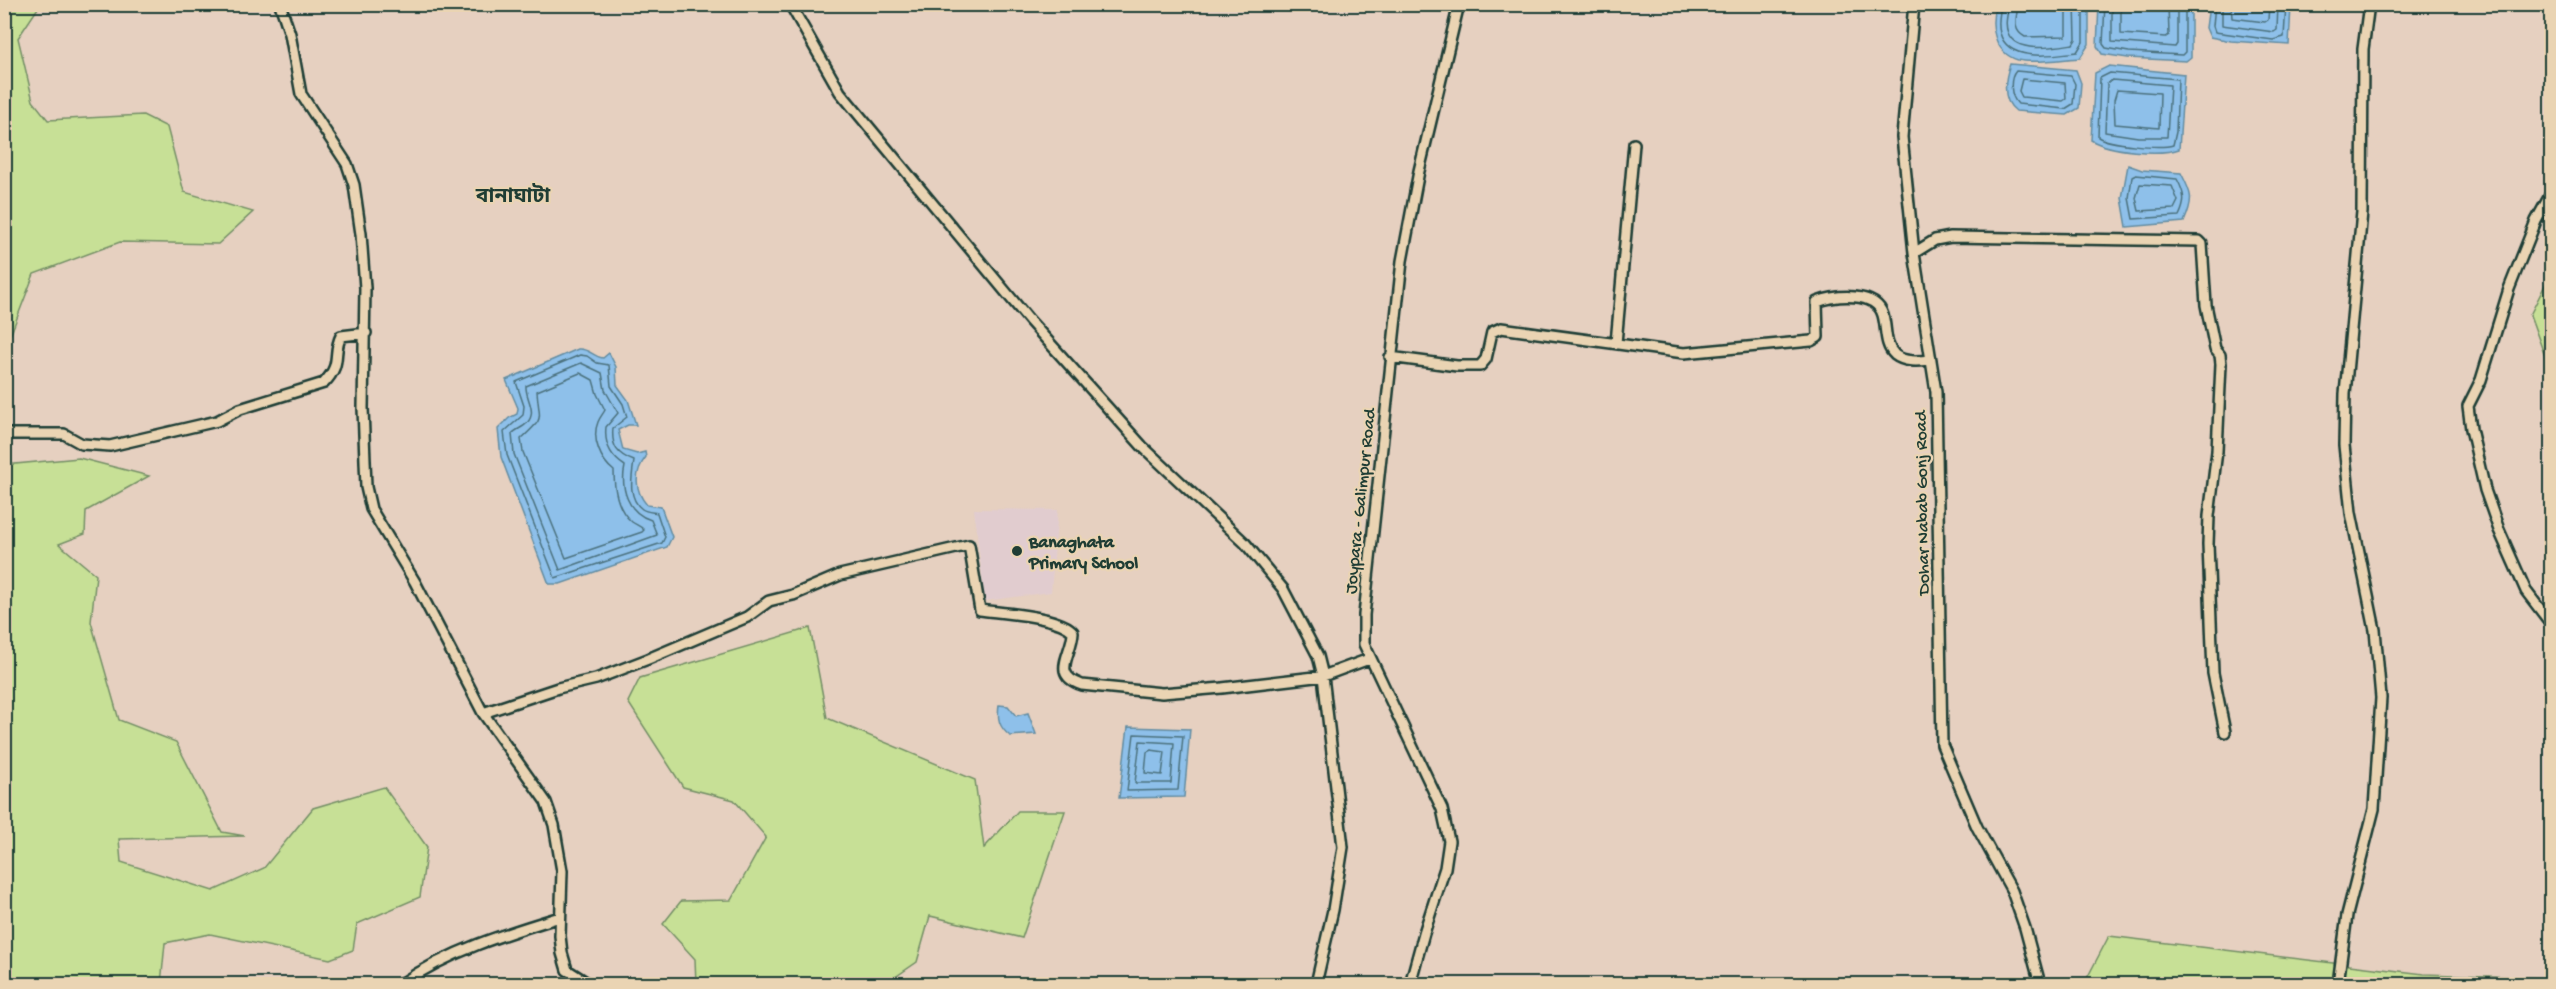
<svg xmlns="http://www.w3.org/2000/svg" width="2556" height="989" viewBox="0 0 2556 989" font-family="'Gochi Hand','Noto Sans Bengali',sans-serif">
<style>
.built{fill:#e1cccf}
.green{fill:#c7e096;stroke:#738e65;stroke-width:1.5}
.water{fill:#8ec0ea;stroke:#628ca1;stroke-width:1.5}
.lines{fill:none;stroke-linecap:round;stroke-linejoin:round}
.shore{stroke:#4b717d;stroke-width:1.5}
.street-casing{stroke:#1f3d34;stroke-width:14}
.street{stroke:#ead4b3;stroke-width:9}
.poi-dot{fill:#1f3d34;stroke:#ead4b3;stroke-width:2}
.labels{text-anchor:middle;stroke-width:4.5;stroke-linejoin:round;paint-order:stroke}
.street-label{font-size:18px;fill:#1f3d34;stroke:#ead4b3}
.poi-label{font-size:18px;font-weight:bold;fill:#1f3d34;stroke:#ead4b3;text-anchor:start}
.quarter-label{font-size:21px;font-weight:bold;fill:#1f3d34;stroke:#ead4b3}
</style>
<rect width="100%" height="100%" fill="#e6d0c0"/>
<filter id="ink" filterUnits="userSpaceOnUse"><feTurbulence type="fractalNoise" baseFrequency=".0167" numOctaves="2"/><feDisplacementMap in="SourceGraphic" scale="12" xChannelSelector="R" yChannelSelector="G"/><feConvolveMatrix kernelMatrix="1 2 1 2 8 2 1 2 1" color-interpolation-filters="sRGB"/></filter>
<g filter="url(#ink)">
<path class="built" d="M974,509L1058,510L1051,592L985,601Z"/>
<path class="green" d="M5,4L40,5L18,38L33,101L48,120L143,115L167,127L184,192L253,212L218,244L120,242L34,274L5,349Z
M2551,273V373L2530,315Z
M79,458L149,476L86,511L85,534L59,544L96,575L91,622L119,720L176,742L222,832L245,836L119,839L121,862L213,891L264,868L313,808L384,787L427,847L420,897L357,924L353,950L330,959L210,934L165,943L161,984H5V465Z
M810,628L827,718L975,780L984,848L1018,811H1065L1022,938L930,916L917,962L885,984H696L695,959L663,924L681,901L731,900L766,837L734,800L683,787L628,702L640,678Z
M2109,936L2424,974L2552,978L2551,984H2084Z"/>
<path class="water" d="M1996,5H2089V44L2080,58C2064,59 2034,64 2018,60C1994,53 1989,25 1996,5Z
M2099,5H2191V57L2186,61L2128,58L2102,54L2097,46Z
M2209,5H2291L2289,45L2231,41L2210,37L2206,28Z
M2010,64L2076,70L2081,83L2079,108L2067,115L2016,111C2001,100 2005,79 2010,64Z
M2109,66L2184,74L2179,149C2159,156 2109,151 2091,140L2095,73Z
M2128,165L2142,170L2181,173C2192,194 2194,199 2184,222L2127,227L2122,198Z
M578,349C589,348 593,357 603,358L609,353L616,367L617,385L628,400L636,425H628L618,430L623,450L637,454L645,452L646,457C634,472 634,490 647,505L661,507L672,537L667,547L560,584H549L501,457L498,429L509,418L517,414L518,408L506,380Z
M999,705L1008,706L1016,716L1028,713L1036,734L1010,736C999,727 997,719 999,705Z
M1128,727L1190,729L1184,797L1119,798Z"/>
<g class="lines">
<path class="shore" d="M2001,4C2000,14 1997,23 2000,33C2008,63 2053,55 2077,52L2083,42V4
M2009,4C2008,14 2004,23 2008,33C2016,54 2054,47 2073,44L2076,39L2075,4
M2018,4C2017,17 2011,30 2025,37L2066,36V4
M2105,4L2103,44L2106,48L2129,52L2182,55L2185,52V4
M2112,4V42L2175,47L2177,44V4
M2121,4V34L2166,37L2169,35L2168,4
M2215,4L2213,26L2215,32L2273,40L2284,37L2286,4
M2222,4V25L2274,32L2277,30L2278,4
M2231,4L2232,18L2265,22L2268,20L2269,4
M2016,71L2071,76L2075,84L2073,104L2065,109L2018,104C2010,96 2009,79 2016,71Z
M2110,73L2178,79L2176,132L2173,145C2160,149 2109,144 2098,137L2100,78Z
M2022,79L2065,83L2066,99L2063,101L2022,97L2019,91Z
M2112,80L2170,85L2167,137H2138L2105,132L2107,84Z
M2117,90L2160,93L2159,128L2115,124L2114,100Z
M2136,175L2177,179C2185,194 2186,202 2179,216L2133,219L2129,198L2132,177Z
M2140,184L2172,186L2178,201L2174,209L2139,211L2136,198Z
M580,355L587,356L597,363L609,365L611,386L623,404L627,417L613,428C611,447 618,455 634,461C632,476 627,498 642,509C646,512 652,512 657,513L665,537L662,543L555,578L507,455L504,432L523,415L524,406L516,382Z
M581,363L602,373L605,390L618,413L606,427C604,445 611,457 625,466C620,489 628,513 651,520L657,535L560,570L514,454L512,434C516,429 523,428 527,423C538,411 525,398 526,386Z
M580,373L593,380L597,394L605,410C603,414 600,417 598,422C591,439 601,461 614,471C614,489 617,510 632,522C636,525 641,526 644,530L642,532L566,558L523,452L521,439C546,416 539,422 537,391Z
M1134,734L1183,736L1178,790L1127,791Z
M1140,741L1174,743L1171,783H1135Z
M1151,750L1165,752L1162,775L1145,773L1147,752Z"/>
<g class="street-casing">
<path id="street" d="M280,4L290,34L301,94L347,164L354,185L361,234L365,288L363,408L366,487L371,509L415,582L483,713L558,688L596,679L648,659L747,617L769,601L793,595L840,575L969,545L980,610C1001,613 1061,616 1073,632C1072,655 1050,674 1082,685L1162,693L1222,688L1323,676L1369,659
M790,4L840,92L1029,320L1142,446L1245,543L1283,589L1318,656L1323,676L1343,847L1333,910L1316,984
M1914,4L1902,137L1914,253L1936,392L1942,745L1977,827L2012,891L2025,928L2040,984
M2552,192L2536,221L2509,289L2481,380L2468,406L2471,429L2485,490L2499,530L2526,591L2552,625
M1914,253L1935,240L1951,237L2199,241L2202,244L2206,305L2215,349L2220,355L2221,364L2217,451L2209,516L2208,544L2213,673L2225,732
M1616,343L1634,144
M1390,357L1457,366H1480L1486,359L1492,332L1501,328L1684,353L1811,341L1818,337L1817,302C1836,295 1876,291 1883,315C1887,329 1884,345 1895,355C1905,363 1920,361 1931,360
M4,434H64L82,444L110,446L217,421L240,409L324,383C343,363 332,354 341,336L366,333
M483,713L546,802L554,825L562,871L560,936L562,953L567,970L589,984
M401,984C449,951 504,934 560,917
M1410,984L1424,933L1445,868L1449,841L1442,809L1364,644V615L1402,261L1419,171L1459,4
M2338,984L2347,915L2374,809L2381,698L2375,630L2351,513L2344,445L2345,394L2362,212L2363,49L2369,4"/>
</g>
<use href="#street" class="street"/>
</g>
</g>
<circle class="poi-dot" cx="1017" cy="551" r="6"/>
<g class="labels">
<g class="street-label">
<text transform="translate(1359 501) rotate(-84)" y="6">Joypara - Galimpur Road</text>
<text transform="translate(1921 503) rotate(-91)" y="6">Dohar Nabab Gonj Road</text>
</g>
<g class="poi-label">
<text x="1029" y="547">Banaghata<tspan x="1029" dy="21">Primary School</tspan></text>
</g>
<g class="quarter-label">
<text x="513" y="202">বানাঘাটা</text>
</g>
</g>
<rect width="2556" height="989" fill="none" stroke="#ead4b3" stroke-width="24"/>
<rect x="12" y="12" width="2532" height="965" fill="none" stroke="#1f3d34" stroke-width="2" filter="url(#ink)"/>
</svg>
